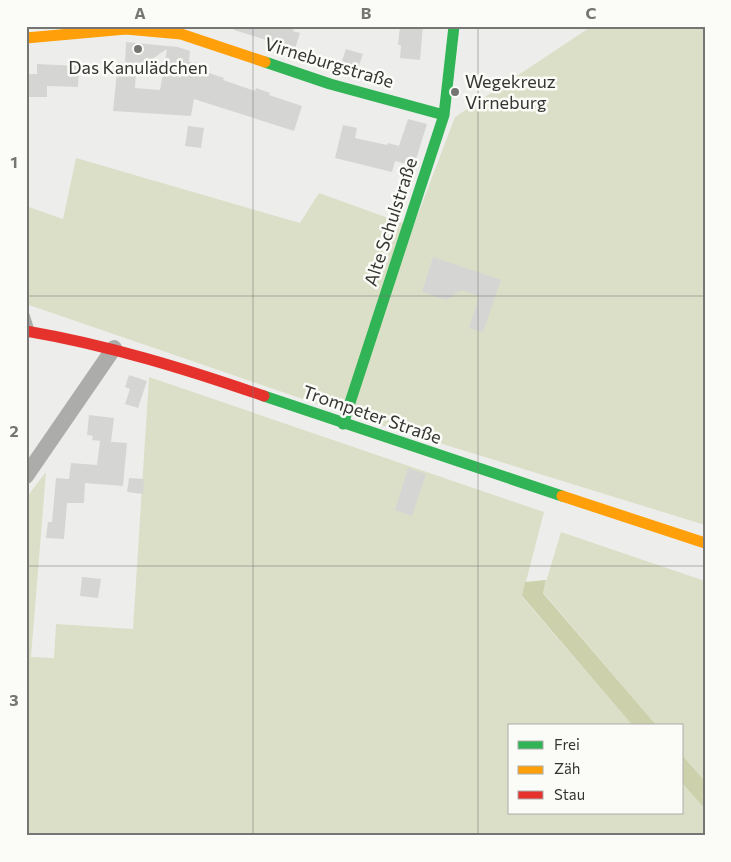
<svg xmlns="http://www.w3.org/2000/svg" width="731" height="862" viewBox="0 0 731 862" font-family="Commissioner,sans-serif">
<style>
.green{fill:#dcdfc7}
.forest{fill:#cdd1ab}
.building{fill:#d5d6d4;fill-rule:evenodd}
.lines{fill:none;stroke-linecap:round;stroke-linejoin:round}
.lane{stroke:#acadab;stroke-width:8}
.street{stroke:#acadab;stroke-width:16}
.fast{stroke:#30b455;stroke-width:11}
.slow{stroke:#ff9f0a;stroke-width:11}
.jam{stroke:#e5322d;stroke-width:11}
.grid{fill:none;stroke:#757674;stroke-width:1;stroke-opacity:0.55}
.poi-dot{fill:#757674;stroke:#fbfcf8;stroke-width:2}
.labels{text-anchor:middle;stroke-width:5;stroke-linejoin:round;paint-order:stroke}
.street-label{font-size:18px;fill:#353534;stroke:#fbfcf8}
.poi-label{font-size:18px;fill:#353534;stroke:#fbfcf8}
.neatline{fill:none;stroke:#757674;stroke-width:2}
.grid-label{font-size:16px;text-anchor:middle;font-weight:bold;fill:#757674}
</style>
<rect width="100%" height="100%" fill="#edeeec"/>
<path class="green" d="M592,26H705V525L358,418L26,304V206L63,219L76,158L300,223L319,193L413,227L455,117Z
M149,377L544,512L522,597L633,726H510V813H682V783L705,809V836H26V498L46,472L31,657L54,658L56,624L133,629Z
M561,532L705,581V781L682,755V726H657L543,592Z"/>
<path class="forest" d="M546,580L543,593L657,726H633L522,596L525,582Z
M682,755L705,781V809L682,783Z"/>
<path class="building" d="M234,26H294L293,31L300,33L295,49L234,30Z
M400,26H423L420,60L400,58L401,45H398Z
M126,42L178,47L190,51L189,62L202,63L200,70L224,78L223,80L255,91L256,88L270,93L269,95L302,106L294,131L194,99L191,116L113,111L118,62L125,63ZM167,49L160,90L135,88L136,70Z
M346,49L363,54L355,77L338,73Z
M37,64L79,66L78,87L47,86V97H26V74H37Z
M408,119L427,124L414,166L395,161L392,172L335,158L343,125L357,128L355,138L387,145L388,143L399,146Z
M188,126L204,128L201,148L185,146Z
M433,257L501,280L483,332L469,328L479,296L462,290L446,300L422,292Z
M129,375L147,381L138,408L125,404L130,389L125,387Z
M89,415L114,418L111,442L92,440L93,436L87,435Z
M100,441L127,443L123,486L85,483L84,503H67L64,539L46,538L48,522H52L56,478L69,479L71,463L97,465Z
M408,468L426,474L412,516L395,510Z
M129,478L144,479L143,494L127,492Z
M82,577L101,579L98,598L80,596Z"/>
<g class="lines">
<path class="lane" d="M26,316L30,329"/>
<path class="street" d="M26,476L114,348"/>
<path class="fast" d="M265,62L330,84L444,115
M264,396L562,496
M343,424L444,115L454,26"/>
<path class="slow" d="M26,38L126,29L181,34L265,62
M562,496L705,543"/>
<path class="jam" d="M26,331C108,345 186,369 264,396"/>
</g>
<path class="grid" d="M253,26V836M478,26V836M26,296H705M26,566H705"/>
<g class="poi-dot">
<circle cx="138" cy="49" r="5"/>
<circle cx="455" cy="92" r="5"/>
</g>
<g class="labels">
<g class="street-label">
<text transform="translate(329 63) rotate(17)" y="6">Virneburgstraße</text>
<text transform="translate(391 222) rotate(-72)" y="6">Alte Schulstraße</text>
<text transform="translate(372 415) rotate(19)" y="6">Trompeter Straße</text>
</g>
<g class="poi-label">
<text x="138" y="74">Das Kanulädchen</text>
<text x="465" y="88" text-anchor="start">Wegekreuz<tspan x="465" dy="21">Virneburg</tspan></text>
</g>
</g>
<rect width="731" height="862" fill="none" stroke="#fbfcf8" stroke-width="55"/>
<rect x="508" y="724" width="175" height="90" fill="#fbfcf8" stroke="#acacaa"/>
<rect x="518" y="741" width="25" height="8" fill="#30b455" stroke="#acacaa"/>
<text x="554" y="750" font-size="15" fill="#353534">Frei</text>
<rect x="518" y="766" width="25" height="8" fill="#ff9f0a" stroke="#acacaa"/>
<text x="554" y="774" font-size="15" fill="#353534">Zäh</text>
<rect x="518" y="791" width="25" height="8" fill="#e5322d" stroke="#acacaa"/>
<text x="554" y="800" font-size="15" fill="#353534">Stau</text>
<rect x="28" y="28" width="676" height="806" class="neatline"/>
<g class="grid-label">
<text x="140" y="19">A</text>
<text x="366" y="19">B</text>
<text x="591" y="19">C</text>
<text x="14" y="168">1</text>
<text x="14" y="437">2</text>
<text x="14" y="706">3</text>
</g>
</svg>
